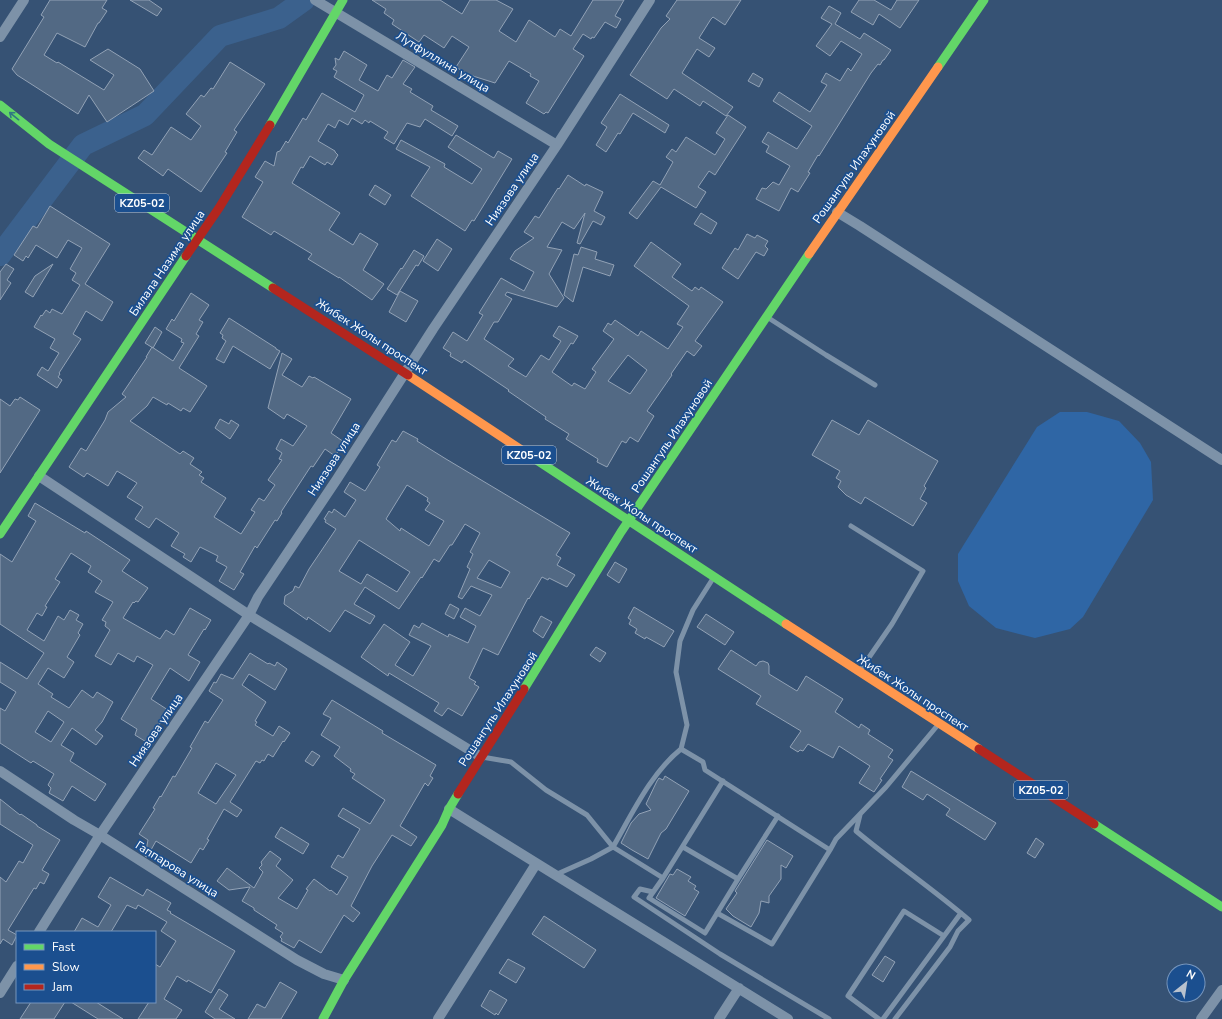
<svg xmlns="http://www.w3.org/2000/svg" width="1222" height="1019" viewBox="0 0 1222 1019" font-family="'Nunito Sans',sans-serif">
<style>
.green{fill:#2f66a5}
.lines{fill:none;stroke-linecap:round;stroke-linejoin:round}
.river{stroke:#3b618d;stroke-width:22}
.building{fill:#526984;stroke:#92a2b6;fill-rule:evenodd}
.lane{stroke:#7d92a8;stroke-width:5}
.street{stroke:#7d92a8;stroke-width:10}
.fast{stroke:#63d668;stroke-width:9}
.slow{stroke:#ff974d;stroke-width:9}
.jam{stroke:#b3261e;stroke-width:9}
.oneway{stroke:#317883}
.labels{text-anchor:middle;stroke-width:3.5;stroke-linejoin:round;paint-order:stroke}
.shield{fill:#1b4f8f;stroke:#bbcadd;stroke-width:1}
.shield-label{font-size:11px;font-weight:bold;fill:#fff}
.street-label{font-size:12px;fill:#fff;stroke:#1b4f8f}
</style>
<rect width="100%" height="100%" fill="#365274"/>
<path class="green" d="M1060,412H1087L1119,421L1140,443L1151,462L1153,500L1083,617L1070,629L1035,638L996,628L969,606L958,581V554L1037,427Z"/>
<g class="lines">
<path class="river" d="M0,255L83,145L145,115L220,36L279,18L304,0"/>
</g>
<path class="building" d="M50,0H107L102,8L107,11L99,23H98L85,47L57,33L44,55L57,63L58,62L104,90L114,75L90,60L108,49L140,69L154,91L107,122L89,95L78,114L17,75L12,69L44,17L41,15Z
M130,0H149L162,9L157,16Z
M372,0H440L462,14L470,0H496L513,9L499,31L516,42L529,20L555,37L560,29L571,36L593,0H624L615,16L621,19L616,28L605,22L594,38L592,37L591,39L583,34L573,49L584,56L548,113L546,112L544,114L526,103L539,81L530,76L531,74L509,61L495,83L473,76V78L456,67L469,47L452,36L444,48L424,35L419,42L392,24L394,20L384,13L386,9Z
M677,0H741L725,25L713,17L711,19L699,38L715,48L709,57L697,49L682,73L733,107L726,116L703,101L700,106L674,89L667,99L630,75L661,28L670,19L666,16Z
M859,0H874L891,10L897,0H919L900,28L879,14L873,25L851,12Z
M829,6L841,13L835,24L860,39L864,33L891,50L884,60H883L880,65L878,64L871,73L819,156L818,155L808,172L810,173L798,192L791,188L779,211L756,199L762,188L766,189L773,182L779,185L790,166L766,152L769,146L762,142L768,132L797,149L812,126L773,101L779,92L810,112L827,85L821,82L826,73L840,81L848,68L851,71L862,54L841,41L830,56L816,46L832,24L821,18Z
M344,51L367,65L359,80L378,91L387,75L392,78L403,60L415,67L403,84L412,89L410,92L433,106L431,110L458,126L452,136L425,119L420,127L407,123L394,144L384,138L388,132L370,121L369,123L365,120L362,124L352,118L348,125L339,120L335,128L328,124L318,141L335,151V152L338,155L332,165L327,162L325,165L310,156L303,168L301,167L292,183L340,213L329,230L353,245L360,233L378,244L363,270L384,284L372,300L339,277V278L308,259L312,254L274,231L271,235L242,217L263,182L255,177L265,161L274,166L277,152L280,151L286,141L288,143L303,118L306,120L322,93L355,112L364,95L334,77L337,71L333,69L336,65L335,58L339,60Z
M230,62L265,84L234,130L237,132L225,152L227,153L201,192L168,169L163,176L138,158L144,150L152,155L171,127L191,140L201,126L186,114L201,95L204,97L211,88L213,89Z
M753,73L763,79L759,87L748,81Z
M620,94L669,125L665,133L633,113L620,134L618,133L606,152L596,145L607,127L601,123Z
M728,115L746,127L715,175L709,171L698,187L706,192L696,208L661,187L637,219L629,213L653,181L660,185L673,162L666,157L672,149L676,152L686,137L715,155L725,139L716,133Z
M456,135L492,157L494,158L498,151L512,159L474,221L472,220L465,231L411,196L430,167L396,149L401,140L445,164L444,167L472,184L482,169L448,147Z
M568,175L585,186L586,184L603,192L594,211L605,217L601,225L593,221L580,244L577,243L585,213L574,229L562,222L547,247L562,250L549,274L564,298L557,307L507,292L505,295L512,299L498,322H494L484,339L514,359L508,366L526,377L541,355L549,360L561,341L553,336L559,326L578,336L573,344L571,343L552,372L572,386L574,383L585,389L596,372L592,369L614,339L603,331L608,323L611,325L615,320L638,336L641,331L668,349L683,327L677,324L689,306L634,266L651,242L681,264L672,277L692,291L695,287L699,290L701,287L723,302L695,341L702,346L694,356L687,351L671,374L672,375L647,411L654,416L638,442L630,437L626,443L622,441L607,467L597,462L598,459L566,439L569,434L545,419L546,417L508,391L509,390L464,360L462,363L450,356L451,353L443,348L453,332L467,341L483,315L479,313L501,278L524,291L534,272L510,259L515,251L534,238L524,232L535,216L539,218L558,188L559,189ZM628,355L647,370L630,394L608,381Z
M375,185L391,195L385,205L369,195Z
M50,206L110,244L85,284L113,302L102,321L86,311L73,334L81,339L59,373L60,374L58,377L62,380L57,388L37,375L42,367L48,371L59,353L50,348L55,339L34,327L41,315L42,316L46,310L50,313L52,309L62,314L80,285L72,280L76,273L70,269L82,248L68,240L57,258L36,245L28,258L26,256L23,261L14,255L33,226L37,228Z
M701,213L717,223L711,234L694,224Z
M747,234L755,238L757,235L768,241L765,246L768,249L764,256L756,252L738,279L722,268L735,248L738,250Z
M437,239L452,249L438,271L423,261Z
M581,247L597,252L595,259L614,265L610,276L583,267L573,302L564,295L574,254L578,255Z
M414,250L424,256L418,266L416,265L397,295L387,289L401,268L402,269Z
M6,264L14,269L7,280L11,283L0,300V272Z
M53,264L33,297L25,292L35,276Z
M400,291L418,301L406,322L389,312Z
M191,293L209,305L199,320L203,322L196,334L199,336L179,368L207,386L190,412L183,408L181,411L168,403L167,405L153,397L147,406L130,421L180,454L183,451L194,458L190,464L202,472L199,475L204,478L201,482L226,498L214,517L241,534L255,512L251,510L259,498L264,501L275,485L268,480L282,460L279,459L282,453L276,449L281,439L293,446L307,426L287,414L284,419L268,408L282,353L292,359L282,375L302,387L309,376L313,378L314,377L351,399L331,433L344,442L335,456L325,449L313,467L311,466L281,512L282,513L277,521L275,520L257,548L255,546L240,572L244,574L234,590L219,581L227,567L216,561L218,556L200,547L191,562L183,557L185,554L171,546L179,533L156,518L149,528L135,519L143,507L127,497L137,483L117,471L108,486L87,473L84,477L69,467L81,448L86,451L105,420L108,412L126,397L122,394L147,357H146L152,347L173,361L184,343L181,342L182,339L166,329L172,319L174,321Z
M229,318L276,348V349L280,351L270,369L233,346L224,363L216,359L226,341L222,338L223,335L220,333Z
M155,327L162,332L153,348L145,343Z
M20,397L40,410L0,473V399L10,406L15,399L18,400Z
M220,419L229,424L231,420L239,425L230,439L215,428Z
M832,420L859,435L868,420L938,461L924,486L926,488L920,499L927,503L913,526L865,497L861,504L846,495L838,487L841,481L836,478L840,471L812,455Z
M403,431L418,439L417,441L446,459L570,533L556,555L561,558L557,565L575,575L567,587L549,578L548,580L542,577L529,599L528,598L498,655L483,648L469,678L476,682L474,684L479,687L462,716L448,708L442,716L434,711L439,703L389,673L388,676L361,657L384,624L410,642L395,665L413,676L431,646L409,635L414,625L419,628L422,623L448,637L449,634L468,643L476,626L460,617L465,608L480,616L492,595L471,586L462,599L458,597L470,569L467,567L473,554L470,552L480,533L465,524L452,545H450L439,562L434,559L422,578L421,577L399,609L365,587L354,604L375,616L370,624L345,610L330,632L308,617L307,620L284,604L285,596L293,591L295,586L299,588L309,569L336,529L325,522L326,520L324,519L329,511L332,513L334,509L345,517L356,500L344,492L350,482L365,491L380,467L377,465L392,440L396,442ZM407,485L428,498L427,501L430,503L425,510L444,521L429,546L401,528L400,531L386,519ZM359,540L410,572L397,592L367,574L361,584L339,571ZM489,560L510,572L501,588L477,578Z
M35,503L85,533L86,531L130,560L122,571L148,588L138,602L136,601L134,603L133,602L123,618L160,639L166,630L174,635L190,608L211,620L205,630L204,629L188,655L200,662L189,681L170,668L151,699L168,710L148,743L135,735L137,729L121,719L153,665L137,656L134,662L118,653L111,665L95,656L110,630L105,626L106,622L102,620L113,602L95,592L102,581L88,572L91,566L71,553L55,579L60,582L45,606L47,607L42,616L37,613L27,630L44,641L58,616L64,620L70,610L79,615L76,620L83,624L78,633L80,635L67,657L74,662L64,678L48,668L38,684L53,694L51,697L69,708L82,690L93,698L97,692L113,702L102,722L95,730L103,736L96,745L72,728L61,745L74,753L70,761L106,784L95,801L72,786L63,801L49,793L51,788L48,785L54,774L33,761L31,763L0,743V708L5,711L16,692L0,682V662L27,679L44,653L0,624V554L12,562L36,521L28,516ZM48,711L64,722L51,742L35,732Z
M615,562L627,569L619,583L607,575Z
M450,604L459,609L454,619L445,614Z
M634,607L674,631L664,647L646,637L645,639L635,633L637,629L629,624L631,620L628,618Z
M706,614L734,632L725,645L697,627Z
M541,616L552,622L543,638L533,631Z
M596,647L606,653L600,662L590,655Z
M731,650L756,666L759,662L763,661L768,663L769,666V674L797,691L806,676L843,699L835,712L859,728L861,724L870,730L868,734L893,750L888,757L893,760L880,779L882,780L874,792L859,783L870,766L839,746L833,758L808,744L803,751L800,750L798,752L790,747L801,731L756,704L761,696L718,669Z
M250,653L268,664L269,663L275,666L277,662L287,669L275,690L249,674L242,685L266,702L255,721L257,722L255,725L273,736L279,726L290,733L284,742L283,741L273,757L268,754L264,761L262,760L260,763L256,761L230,802L242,810L237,817L224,809L207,839L209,840L203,850L200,848L191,863L156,841L147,857L145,856L148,840L139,834L155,809L153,808L160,796L161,797L173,776L175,777L192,748L190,747L205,721L208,723L223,700L209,691L214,682L216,683L221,674L233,679ZM216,763L236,775L216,804L198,793Z
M332,700L383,731L382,733L436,765L430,776L433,778L428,786L425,783L400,826L417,837L411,846L392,835L372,866L351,906L360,913L353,922L344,915L321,953L299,940L294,948L281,941L282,939L280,937L283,933L275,928L277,925L254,910V908L242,901L250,887L229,890L217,881L227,868L254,888L263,872L259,868L262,865L261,862L270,851L281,859L276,866L293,880L278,898L297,909L308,890L306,889L314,879L330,891L331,890L337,895L348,877L331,867L338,855L343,858L360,829L338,816L343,808L370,824L385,800L352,778L355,774L350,771L351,769L334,756L340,747L321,735L331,718L323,714Z
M312,751L320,756L313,766L305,761Z
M911,771L996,823L985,840L946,815L950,809L927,794L923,800L902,787Z
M665,776L689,791L666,829L661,833L648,859L632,850L621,843L631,823L639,814L651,810L646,804L657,781L659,778L663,780Z
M0,799L20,815L21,814L37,825V826L60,840L42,870L49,874L44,884L40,882L36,889L34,888L8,930L17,935L12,945L3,939L0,944V877L6,882L19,861L23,863L33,845L0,824Z
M281,827L309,844L303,854L275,837Z
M1036,838L1044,844L1035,858L1027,853Z
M767,840L793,856L786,868L781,865V879L769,896V903L761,901L759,913L751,927L733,916L726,909L737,893L735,891Z
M677,869L691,877L688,881L696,886L694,889L699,892L685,916L656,898L670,874L673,875Z
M110,877L143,896L147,889L171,903L167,910L171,912L170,913L235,951L211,993L188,980L187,982L177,976L164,999L182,1010L176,1019H138L149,1002H155V964L160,967L176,941L161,931L167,922L138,905L136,909L127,905L111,932H74L82,918L98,927L111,905L98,897Z
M544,916L596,950L584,968L532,934Z
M885,956L895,962L883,982L872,975Z
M508,959L525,968L516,983L499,973Z
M280,982L297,992L281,1019H248L257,1004L265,1008Z
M219,989L228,995L219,1009L235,1019H215L205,1012Z
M490,990L507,1000L498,1015L496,1013L495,1015L481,1006Z
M31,1002H65L54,1019H20Z
M71,1002H96L123,1019H98Z"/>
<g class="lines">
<path class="lane" d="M767,317L826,355L875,385
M851,526L923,571L892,624L861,669
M681,749L687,725L676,672L680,641L693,610L712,580
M482,757L511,762L546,790L587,815L613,847L591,859L555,875
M723,781L663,878L613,847C632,814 651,773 681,749L703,762L705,770L830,850L836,839L886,787L937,726
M860,815L856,831C893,862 933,889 969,920L958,931L950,947L895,1019
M683,847L738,879L778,816
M663,878L649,898L705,933L738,879
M653,892L640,889L634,897L720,954L829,1019
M717,913L772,944L830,850
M879,1019L848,996L904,911L944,936
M883,1019L961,913"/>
<path class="street" d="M315,0L557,145
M0,37L24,0
M837,212L860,226L1222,460
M39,476L249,615L481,757
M0,771L74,820L100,835L297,960L324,974L344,980
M449,809L788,1019
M39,932L100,835L249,615L258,597L337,479L433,329L557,145L650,0
M0,993L17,966
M438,1019L536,864
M719,1019L739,988
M1201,1019L1222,990"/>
<path class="fast" d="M938,67L984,0
M0,105L49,144L273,288
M270,125L343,0
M529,455L786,624
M0,534L186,256
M524,689L621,532L809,254
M1094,824L1222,907
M323,1019L344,980L442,825L449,809L458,794"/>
<path class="slow" d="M809,254L938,67
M408,375L529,455
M786,624L979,749"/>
<path class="jam" d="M186,256L219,208L270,125
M273,288L408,375
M979,749L1094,824
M458,794L524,689"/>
</g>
<defs><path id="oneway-shaft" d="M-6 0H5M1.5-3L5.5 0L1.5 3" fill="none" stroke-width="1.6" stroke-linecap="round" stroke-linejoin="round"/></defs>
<use class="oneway" href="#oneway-shaft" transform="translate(14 116) rotate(-141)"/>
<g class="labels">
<g class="shield">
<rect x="115" y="194" width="54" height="18" rx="3"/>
<rect x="502" y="446" width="54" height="18" rx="3"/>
<rect x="1014" y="781" width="54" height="18" rx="3"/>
</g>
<g class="shield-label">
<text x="142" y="207">KZ05-02</text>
<text x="529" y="459">KZ05-02</text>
<text x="1041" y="794">KZ05-02</text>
</g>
<g class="street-label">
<text transform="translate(443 62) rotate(31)" y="4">Лутфуллина улица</text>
<text transform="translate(854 167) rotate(-55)" y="4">Рошангуль Илахуновой</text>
<text transform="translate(512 189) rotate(-56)" y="4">Ниязова улица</text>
<text transform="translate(167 263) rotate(-56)" y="4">Билала Назима улица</text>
<text transform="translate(372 337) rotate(33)" y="4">Жибек Жолы проспект</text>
<text transform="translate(672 436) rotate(-56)" y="4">Рошангуль Илахуновой</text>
<text transform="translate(334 459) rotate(-57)" y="4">Ниязова улица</text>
<text transform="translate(642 515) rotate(33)" y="4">Жибек Жолы проспект</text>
<text transform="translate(913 693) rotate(33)" y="4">Жибек Жолы проспект</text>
<text transform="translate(498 709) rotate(-57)" y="4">Рошангуль Илахуновой</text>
<text transform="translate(156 730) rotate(-56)" y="4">Ниязова улица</text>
<text transform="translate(177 869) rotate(32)" y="4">Гаппарова улица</text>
</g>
</g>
<rect x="16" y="931" width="140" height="72" fill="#1b4f8f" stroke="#7695bc"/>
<rect x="24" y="944" width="20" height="6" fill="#63d668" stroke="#7695bc"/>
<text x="52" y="951" font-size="12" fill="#ffffff">Fast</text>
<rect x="24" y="964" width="20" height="6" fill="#ff974d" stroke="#7695bc"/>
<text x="52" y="971" font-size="12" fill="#ffffff">Slow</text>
<rect x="24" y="984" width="20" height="6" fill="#b3261e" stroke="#7695bc"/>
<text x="52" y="991" font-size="12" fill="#ffffff">Jam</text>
<g transform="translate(1186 983) rotate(30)"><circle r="19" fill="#1b4f8f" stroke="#7695bc"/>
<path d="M0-3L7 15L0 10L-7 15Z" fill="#b9c2ce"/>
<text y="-6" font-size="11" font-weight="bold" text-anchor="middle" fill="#ffffff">N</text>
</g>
</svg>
